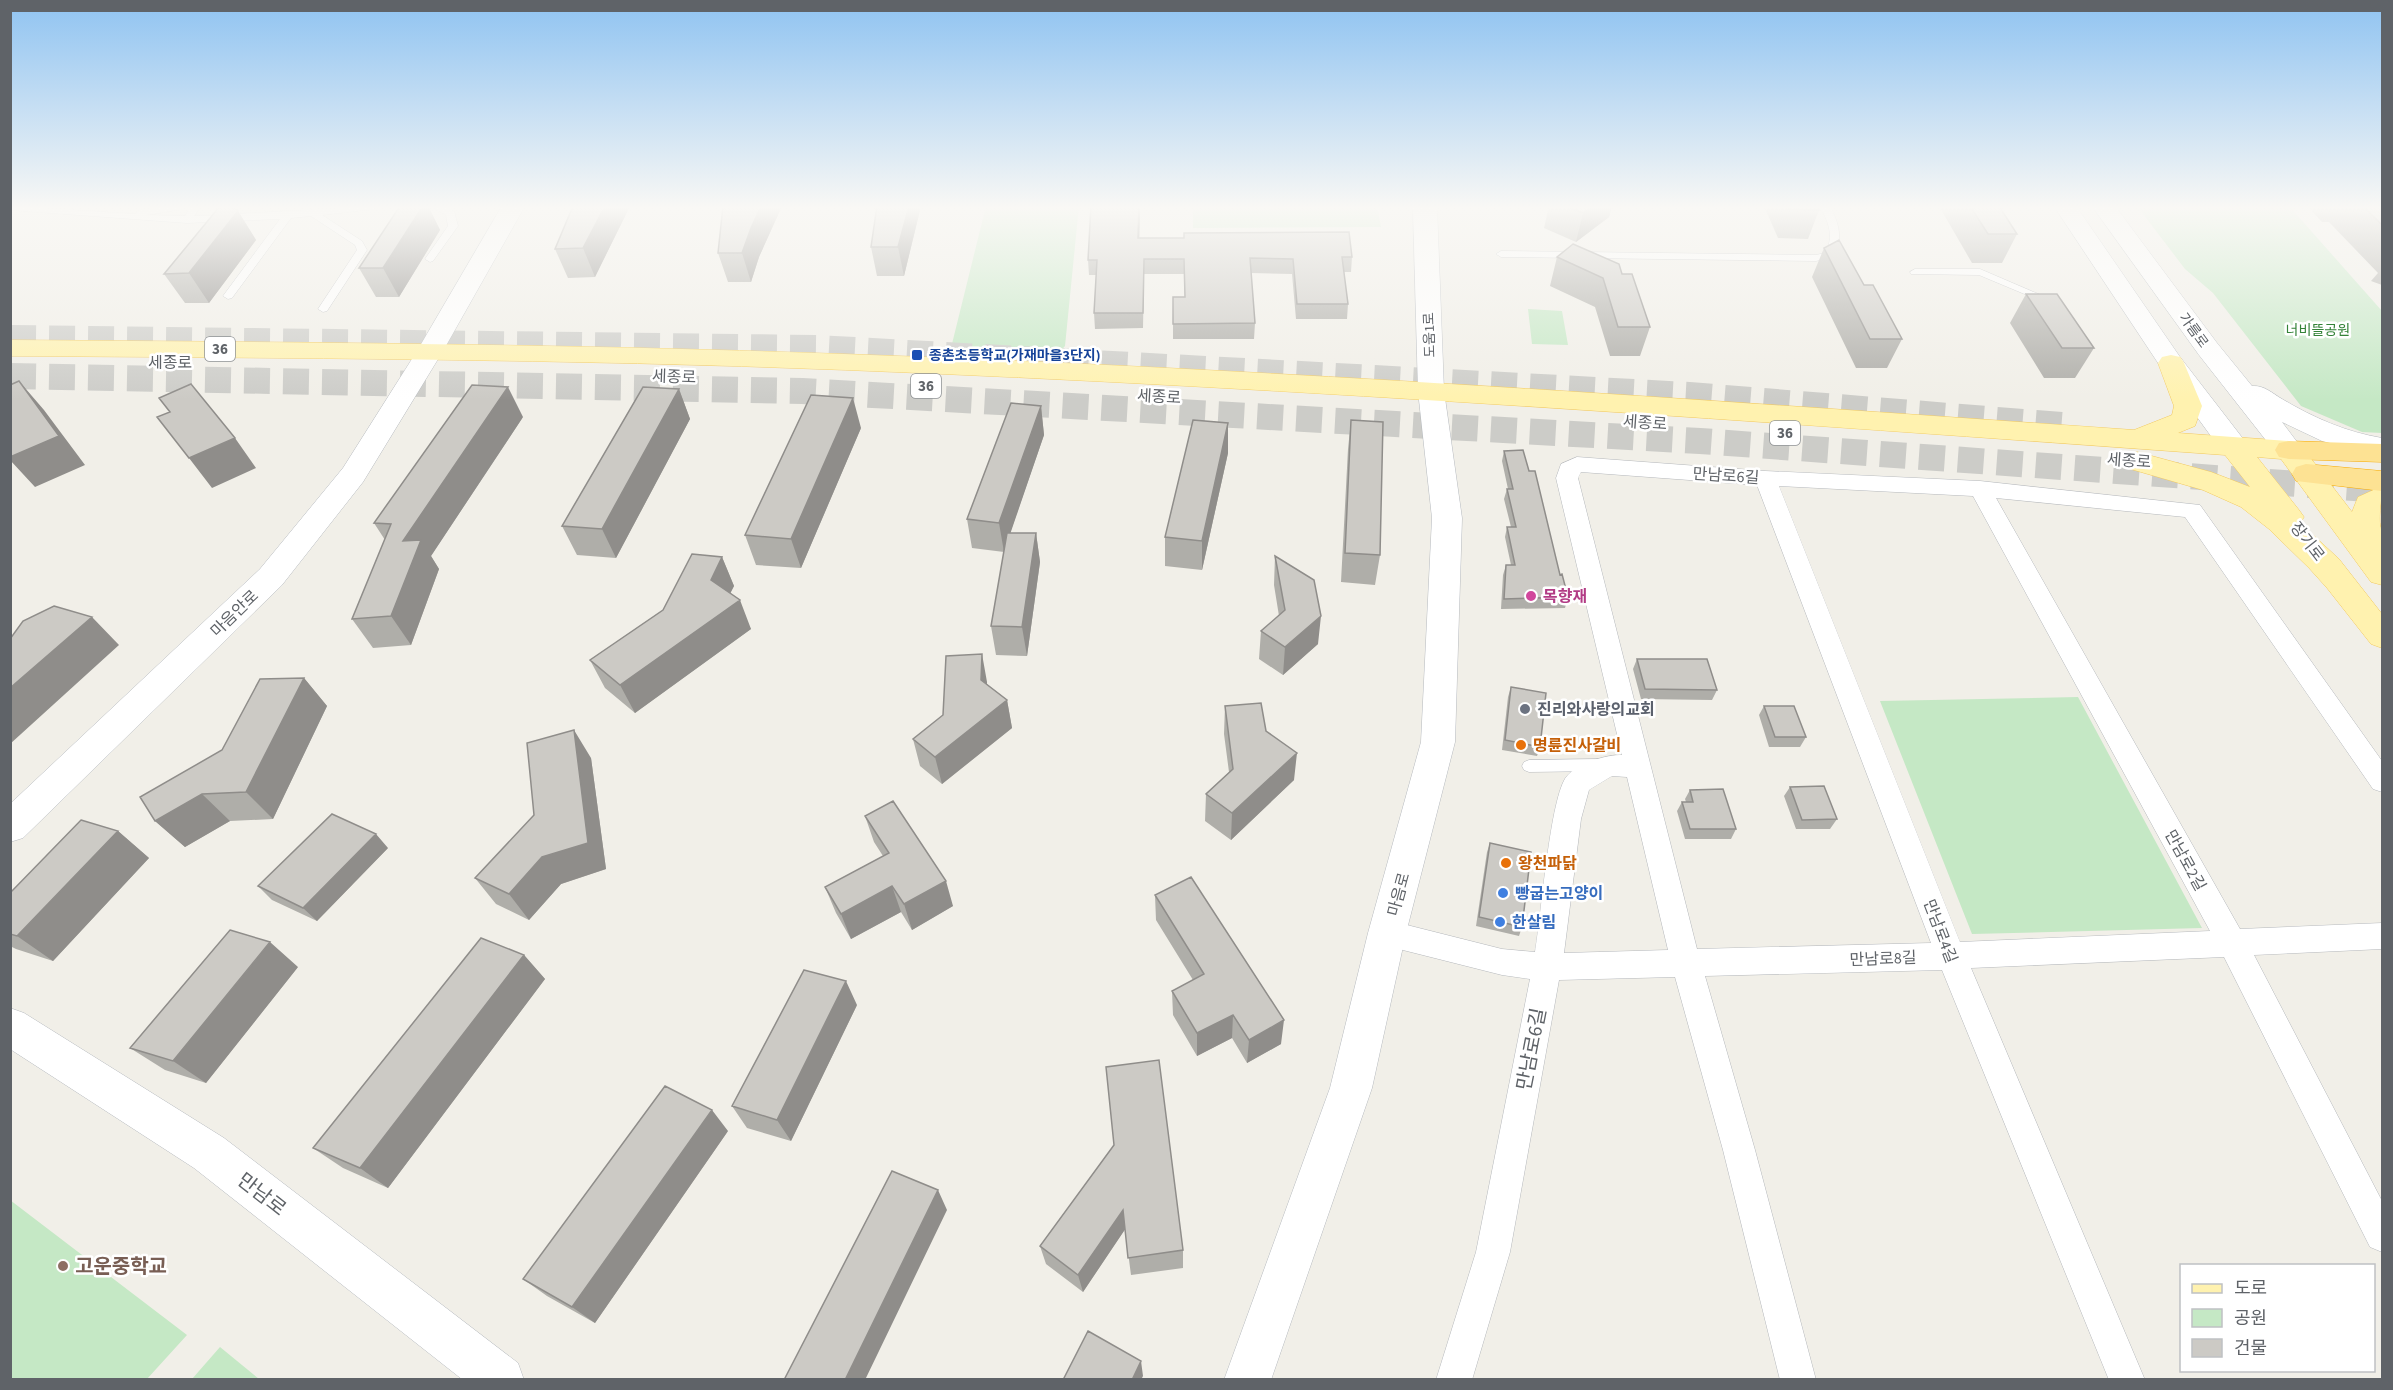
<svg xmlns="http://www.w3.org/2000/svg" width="2393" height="1390" viewBox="0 0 2393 1390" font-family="'Source Sans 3','Noto Sans KR',sans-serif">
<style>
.green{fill:#c5e8c5}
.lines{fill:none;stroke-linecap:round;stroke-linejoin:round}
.highway-tunnel{stroke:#ccccc8;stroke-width:26;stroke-dasharray:26 13;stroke-linecap:butt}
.lane-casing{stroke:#b5b8bc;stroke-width:1}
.street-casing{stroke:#b5b8bc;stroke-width:1}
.secondary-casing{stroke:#b6babf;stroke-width:1}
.primary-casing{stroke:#f2c960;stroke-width:1}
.highway-casing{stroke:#f9ab00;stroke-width:1}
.lane{fill:#fff;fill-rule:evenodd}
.street{fill:#fff;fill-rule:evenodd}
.secondary{fill:#fff;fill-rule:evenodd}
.primary{fill:#fff2af;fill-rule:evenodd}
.highway{fill:#fde293;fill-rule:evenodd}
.wall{fill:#afaea9}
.shaded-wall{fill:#8f8d8a}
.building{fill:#cccac5;stroke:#8f8d8a;stroke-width:1.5}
.transit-dot{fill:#1a4fb4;stroke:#fff;stroke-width:2}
.hotel-dot{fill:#d1479c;stroke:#fff;stroke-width:2}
.worship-dot{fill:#6b7280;stroke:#fff;stroke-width:2}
.food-dot{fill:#e8710a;stroke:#fff;stroke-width:2}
.shop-dot{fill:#3f7fe0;stroke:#fff;stroke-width:2}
.education-dot{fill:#8d6e63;stroke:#fff;stroke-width:2}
.labels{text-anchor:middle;stroke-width:5;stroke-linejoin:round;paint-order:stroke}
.far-street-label{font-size:14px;fill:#5f6368;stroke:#fff}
.far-park-label{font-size:14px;fill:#348238;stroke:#fff}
.far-transit-label{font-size:14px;font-weight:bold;fill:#164399;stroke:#fff;text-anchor:start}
.shield{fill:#fff;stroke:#8f9295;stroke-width:1.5}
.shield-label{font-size:15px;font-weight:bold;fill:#5f6368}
.street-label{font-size:16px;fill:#5f6368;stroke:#fff}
.hotel-label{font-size:16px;font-weight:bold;fill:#b23c85;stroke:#fff;text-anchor:start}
.worship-label{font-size:16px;font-weight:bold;fill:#5b616d;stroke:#fff;text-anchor:start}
.food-label{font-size:16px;font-weight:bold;fill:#c56008;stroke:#fff;text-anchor:start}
.shop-label{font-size:16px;font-weight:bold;fill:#366cbe;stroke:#fff;text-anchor:start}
.near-street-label{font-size:20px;fill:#5f6368;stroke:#fff}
.near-education-label{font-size:20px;font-weight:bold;fill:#785e54;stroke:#fff;text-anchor:start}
</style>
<rect width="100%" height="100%" fill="#f1efe8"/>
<path class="green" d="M986,206H1079L1065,346L1055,357L950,352Z
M1193,206H1377L1381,227L1193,228Z
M2137,206H2289L2382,311V433L2362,432L2301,406L2213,293L2185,269Z
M1528,309L1562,311L1568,345L1532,344Z
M2078,697L2202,928L1972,934L1880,701Z
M10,1200L187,1335L147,1379H11Z
M220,1347L259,1379H192Z"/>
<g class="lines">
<path class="highway-tunnel" d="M10,338L816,348L1689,395L2073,426
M10,376L802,391L1700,441L2382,490"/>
<g class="lane-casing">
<path id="lane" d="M10,206L136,214L137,211L140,210L167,206H187L182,209L147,215L185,216L191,206H201L194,216H200L379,206L374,209L322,215L362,241L367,250L327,311L323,312L318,309L357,250L355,245L311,216L291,218L232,298L228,299L223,296L280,219L187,223L10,210Z
M430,206H442L454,211L458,226L433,261L430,262L425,259L448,226L446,215Z
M1820,206H1830C1839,224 1844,239 1832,257L1816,261L1501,257L1496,254L1501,251L1816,255L1825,253C1835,236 1828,222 1820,206Z
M1915,269H1980L2043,296L2038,299L2034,298L1979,275L1911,274L1910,272Z
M1601,759L1606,761L1608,765L1606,769L1601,771L1529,772L1524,770L1522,766L1524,762L1529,760Z"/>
</g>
<g class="street-casing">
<path id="street" d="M1577,457L1765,471L1980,481L2200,505L2382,761V792L2373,789L2185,517L1996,498L2240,929L2382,923V949L2254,955L2382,1201V1252L2370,1247L2224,957L1971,968L2145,1380H2109L1942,970L1705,976L1755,1150L1816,1380H1780L1723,1150L1675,977L1559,980L1510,1252L1472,1380H1436L1476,1252L1530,979L1502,975L1387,946L1377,942L1372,933L1377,924L1387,920L1502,949L1535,952C1541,919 1550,795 1567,776C1577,764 1607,754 1622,755L1556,478L1561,464ZM1581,472L1757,485L1931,943L1697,949L1578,478ZM1779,486L1973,496L2210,931L1960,942ZM1612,776L1627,777L1668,950L1564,953L1581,819L1589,790Z"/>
</g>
<g class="secondary-casing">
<path id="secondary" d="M502,206H525L443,351L363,482L282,585L23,838L10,842V804L260,569L343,468L417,351Z
M1413,206H1437L1444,391L1462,518L1455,742L1406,933L1372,1088L1271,1380H1224L1330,1088L1368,933L1421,742L1432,518L1418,391Z
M2054,206H2076L2180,357L2244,440L2248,447L2244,454L2234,456L2224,454L2162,369Z
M2092,206H2115L2217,343L2252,386C2264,385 2272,393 2282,399C2314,418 2346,432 2382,438V456L2322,441L2282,422L2303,450L2299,457L2289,459L2279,457L2199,355Z
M10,1008L24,1013L224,1138L518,1363L524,1380H463L194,1168L10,1049Z"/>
</g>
<g class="primary-casing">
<path id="primary" d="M10,340C288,342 566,344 844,354C1275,369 1705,400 2134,430L2172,415L2174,406L2158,363L2162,357L2171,355L2180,357L2184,363L2202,406L2195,426L2178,433L2289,441L2299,443L2352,512L2358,497L2382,486C2382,500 2377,521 2382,532V585L2371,582L2281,459L2257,457L2299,510L2304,517L2300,523L2339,559L2382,614V648L2371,644L2327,588L2309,568L2269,529L2241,507L2203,490L2127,468L2123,461L2127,454L2137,452L2211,472L2250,487L2225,455C1766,422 1306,388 846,370C568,359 289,358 10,356Z"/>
</g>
<g class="highway-casing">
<path id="highway" d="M2289,441L2382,444V462L2289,459L2279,457L2275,450L2279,443Z
M2306,464L2382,471V491L2296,481L2292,474L2296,467Z"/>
</g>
<use href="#lane" class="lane"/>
<use href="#street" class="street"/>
<use href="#secondary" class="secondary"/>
<use href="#primary" class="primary"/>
<use href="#highway" class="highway"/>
</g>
<path class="wall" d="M400,206H428L440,230L399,297H376L359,268Z
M573,206H630L595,277L568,278L555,249Z
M723,206H782L759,257L751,282H728L718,253Z
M877,206H921L904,276H877L871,247Z
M1091,206H1140L1139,238L1352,257L1351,272H1344L1348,304L1347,319H1296L1292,274L1251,273L1255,323L1254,339H1173V297H1185L1184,274H1144L1143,328L1095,329L1094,313L1096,275H1089L1088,260Z
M1549,206H1612L1609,217L1576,242L1544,228Z
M1764,206H1817L1819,210L1808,239L1778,238Z
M1939,206H1999L2017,234L2002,263H1972Z
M2307,206H2382V285L2371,281L2378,273L2329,222H2322Z
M238,211L256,240L209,303H185L164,274Z
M1824,248L1864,285L1902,339L1887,368H1856L1812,277Z
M1557,257L1622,274L1650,327L1640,356H1610L1595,307L1550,286Z
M2026,294L2094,348L2075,378H2044L2010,323Z
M679,389L690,419L616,558L577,555L562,526Z
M1041,406L1044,435L1010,533H1036L1040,562L1027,656L996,655L991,626L1004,552L972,548L967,519Z
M523,417L431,556L439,569L411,645L373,648L352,619L385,540L374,523Z
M1351,420L1380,555L1375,585L1341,582L1348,449Z
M1228,423V453L1202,570L1165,566V537Z
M861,428L801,568L756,565L745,535Z
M1504,451L1529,471L1560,575L1568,597L1565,608L1501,609L1503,575L1506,565H1511L1505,537L1507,527H1511L1504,499L1507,489H1508L1502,461Z
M1275,556L1318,644L1283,675L1259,659L1261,631L1279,616L1274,585Z
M722,557L734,586L730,593L751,629L635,713L605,688L590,660L663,610Z
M1637,659L1717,690L1712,700L1641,699L1633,669Z
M304,678L327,706L273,819L230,821L185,847L155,821L222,750Z
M987,682V684L1007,700L1012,728L942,784L920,766L913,739Z
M1511,687L1540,747L1537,756L1502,750L1508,697Z
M1225,706L1266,731L1294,780L1231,840L1205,821L1206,794L1229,772L1224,734Z
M1764,706L1806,737L1800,747H1769L1759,715Z
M591,758L606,869L561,884L529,920L496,904L475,878Z
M1790,787L1837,819L1830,829H1796L1784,796Z
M1690,790L1736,829L1731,839H1685L1677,811L1682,802H1686L1685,799Z
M865,816L953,906L912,930L901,912L851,939L836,913L825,887L883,856L874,842Z
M118,831L149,858L53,961L16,949L10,946V893Z
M1490,843L1522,927L1519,936L1476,926L1487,852Z
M388,848L317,921L272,900L258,886Z
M1155,895L1281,1044L1247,1063L1232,1038L1197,1056L1173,1015L1172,991L1193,980L1156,920Z
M524,955L545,979L388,1188L343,1168L313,1148Z
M298,967L206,1083L165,1070L130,1048Z
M857,1005L791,1141L747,1128L732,1106Z
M728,1131L595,1323L547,1296L523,1279Z
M1114,1145L1183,1250V1268L1131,1275L1125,1229L1083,1292L1046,1264L1040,1246Z"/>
<path class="shaded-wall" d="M423,206H428L440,230L399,297L383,268Z
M605,206H630L595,277L583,248Z
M761,206H782L759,257L751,282L742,253L751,228Z
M909,206H921L904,276L898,247Z
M1139,206H1140L1139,253L1138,238Z
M1593,206H1612L1609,217L1576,242L1583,213Z
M238,211L256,240L209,303L189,273Z
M19,381L44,410L85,465L35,487L10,460Z
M508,387L523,417L431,556L439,569L411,645L391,616L403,541Z
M679,389L690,419L616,558L602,529Z
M853,398L861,428L801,568L791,539Z
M1041,406L1044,435L1004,552L999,523Z
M1228,423V453L1202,570V541Z
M235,438L256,468L212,488L189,458Z
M1036,533L1040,562L1027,656L1022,627Z
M722,557L734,586L723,608L711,580Z
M740,600L751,629L635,713L620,685Z
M1321,616L1318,644L1283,675L1285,647Z
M92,617L119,645L10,744V688Z
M982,654L987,682V708L981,680Z
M304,678L327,706L273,819L246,792Z
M1007,700L1012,728L942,784L935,757Z
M574,730L591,758L606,869L561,884L529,920L509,894Z
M1297,753L1294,780L1231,840L1232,813Z
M202,794L230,821L185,847L155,821Z
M118,831L149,858L53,961L17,936Z
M376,834L388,848L317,921L303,908Z
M946,881L953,906L912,930L904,904Z
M892,886L901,912L851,939L841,914Z
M270,942L298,967L206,1083L173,1061Z
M524,955L545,979L388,1188L360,1168Z
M846,981L857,1005L791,1141L777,1120Z
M1233,1015L1232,1038L1197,1056V1033Z
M1284,1020L1281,1044L1247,1063L1249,1040Z
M712,1110L728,1131L595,1323L572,1307Z
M938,1190L947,1210L865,1380H845Z
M1123,1210L1126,1228L1083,1292L1078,1275Z
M1141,1361L1143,1376L1141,1380H1132Z"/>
<path class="building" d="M220,206H231L238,211L189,273L164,274Z
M400,206H423L383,268H359Z
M573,206H605L583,248L555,249Z
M723,206H761L751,228L742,253H718Z
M877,206H909L898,247H871Z
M1091,206H1139L1138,238H1184V233L1349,232L1352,257H1342L1348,304H1297L1293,259L1250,258L1255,323L1173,324V297H1185L1184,259H1144L1143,313H1094L1097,260H1088Z
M1566,206H1593L1583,213Z
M1788,206H1817L1819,210L1789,209Z
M1970,206H1999L2017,234H1988Z
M2363,206H2382V225Z
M1839,240L1864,285H1873L1902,339H1870L1824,248Z
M1573,244L1619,264L1622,274H1632L1650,327H1618L1603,278L1557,257Z
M2026,294H2057L2094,348H2062Z
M19,381L59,436L10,457V385Z
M191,384L235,438L189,458L157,417L170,412L159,398Z
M472,385L508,387L403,541L421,540L391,616L352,619L391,524L374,523Z
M643,387L679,389L602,529L562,526Z
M811,395L853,398L791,539L745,535Z
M1011,403L1041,406L999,523L967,519Z
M1193,420L1228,423L1202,541L1165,537Z
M1351,420L1383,422L1380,555L1345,553Z
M1523,450L1529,471H1535L1560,575L1562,574L1568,597L1504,599L1506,565H1515L1507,527H1516L1507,489H1513L1504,451Z
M1007,533H1036L1022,627L991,626Z
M692,554L722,557L711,580L740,600L620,685L590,660L663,610Z
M1275,556L1314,580L1321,616L1285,647L1261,631L1285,610Z
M54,606L92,617L10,688V639L23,621Z
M982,654L981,680L1007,700L935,757L913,739L943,715L946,656Z
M1637,659H1707L1717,690L1645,689Z
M304,678L246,792L202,794L155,821L140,797L222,750L260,679Z
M1511,687L1546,693L1540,747L1505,740Z
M1261,703L1266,731L1297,753L1232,813L1206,794L1233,769L1225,706Z
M1764,706H1794L1806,737H1775Z
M574,730L588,843L542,857L509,894L475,878L534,815L527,743Z
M1824,786L1837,819L1802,820L1790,787Z
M1723,789L1736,829H1690L1682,802H1693L1690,790Z
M893,801L946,881L904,904L892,886L841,914L825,887L889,853L865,816Z
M332,814L376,834L303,908L258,886Z
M81,820L118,831L17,936L10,934V893Z
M1490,843L1531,852L1522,927L1479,917Z
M1191,877L1284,1020L1249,1040L1233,1015L1197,1033L1172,991L1204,974L1155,895Z
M230,930L270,942L173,1061L130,1048Z
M481,938L524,955L360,1168L313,1148Z
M804,970L846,981L777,1120L732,1106Z
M1159,1060L1183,1250L1128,1258L1123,1210L1078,1275L1040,1246L1114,1145L1106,1067Z
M665,1086L712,1110L572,1307L523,1279Z
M892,1171L938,1190L845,1380H784Z
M1088,1331L1141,1361L1132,1380H1063Z"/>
<linearGradient id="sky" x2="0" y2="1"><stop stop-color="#8fc3f1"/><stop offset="0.52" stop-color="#f9f8f5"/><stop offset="1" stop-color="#f9f8f5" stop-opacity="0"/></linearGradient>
<rect width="2393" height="400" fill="url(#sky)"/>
<rect class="transit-dot" x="911" y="349" width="12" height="12" rx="3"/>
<circle class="hotel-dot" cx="1531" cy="596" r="6"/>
<circle class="worship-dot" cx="1525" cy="709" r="6"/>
<g class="food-dot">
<circle cx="1521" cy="745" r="6"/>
<circle cx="1506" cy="863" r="6"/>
</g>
<g class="shop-dot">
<circle cx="1503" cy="893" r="6"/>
<circle cx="1500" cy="922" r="6"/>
</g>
<circle class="education-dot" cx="63" cy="1266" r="6"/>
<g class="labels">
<g class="far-street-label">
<text transform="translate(2194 330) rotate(54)" y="5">가름로</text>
<text transform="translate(1429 335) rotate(-92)" y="5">도움1로</text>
</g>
<g class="far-park-label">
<text x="2318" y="335">너비뜰공원</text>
</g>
<g class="far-transit-label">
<text x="929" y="360">종촌초등학교(가재마을3단지)</text>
</g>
<g class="shield">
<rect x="205" y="337" width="30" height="24" rx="4.5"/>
<rect x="911" y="374" width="30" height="24" rx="4.5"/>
<rect x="1770" y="421" width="30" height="24" rx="4.5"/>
</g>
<g class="shield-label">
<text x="220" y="354">36</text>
<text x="926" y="391">36</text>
<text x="1785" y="438">36</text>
</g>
<g class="street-label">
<text x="170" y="368">세종로</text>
<text transform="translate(674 376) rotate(2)" y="6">세종로</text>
<text transform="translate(1159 396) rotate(3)" y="6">세종로</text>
<text transform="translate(1645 422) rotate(4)" y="6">세종로</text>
<text transform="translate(2129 460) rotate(4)" y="6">세종로</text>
<text transform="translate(1726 475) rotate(4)" y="6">만남로6길</text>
<text transform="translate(2308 541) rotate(52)" y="6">장기로</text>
<text transform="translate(234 613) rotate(-44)" y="6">마음안로</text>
<text transform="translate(2186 860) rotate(61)" y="6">만남로2길</text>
<text transform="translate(1398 894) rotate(-75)" y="6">마음로</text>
<text transform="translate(1941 931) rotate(69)" y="6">만남로4길</text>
<text transform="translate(1883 958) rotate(-2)" y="6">만남로8길</text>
</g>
<g class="hotel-label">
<text x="1543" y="602">목향재</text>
</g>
<g class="worship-label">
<text x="1537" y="715">진리와사랑의교회</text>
</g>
<g class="food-label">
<text x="1533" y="751">명륜진사갈비</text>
<text x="1518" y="869">왕천파닭</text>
</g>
<g class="shop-label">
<text x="1515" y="899">빵굽는고양이</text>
<text x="1512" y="928">한살림</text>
</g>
<g class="near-street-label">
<text transform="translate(1531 1049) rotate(-79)" y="7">만남로6길</text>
<text transform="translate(262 1194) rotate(38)" y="7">만남로</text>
</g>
<g class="near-education-label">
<text x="75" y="1273">고운중학교</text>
</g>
</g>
<rect width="2393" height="1390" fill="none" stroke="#5f6368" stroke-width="24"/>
<rect x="2180" y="1264" width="195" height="108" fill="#ffffff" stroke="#bfc1c3" stroke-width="1.5"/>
<rect x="2192" y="1284" width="30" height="9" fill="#fff2af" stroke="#bfc1c3" stroke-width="1.5"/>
<text x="2234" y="1294" font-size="18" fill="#5f6368">도로</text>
<rect x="2192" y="1309" width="30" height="18" fill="#c5e8c5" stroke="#bfc1c3" stroke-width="1.5"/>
<text x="2234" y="1324" font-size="18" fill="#5f6368">공원</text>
<rect x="2192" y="1339" width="30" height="18" fill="#cccac5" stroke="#bfc1c3" stroke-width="1.5"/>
<text x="2234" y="1354" font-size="18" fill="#5f6368">건물</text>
</svg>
